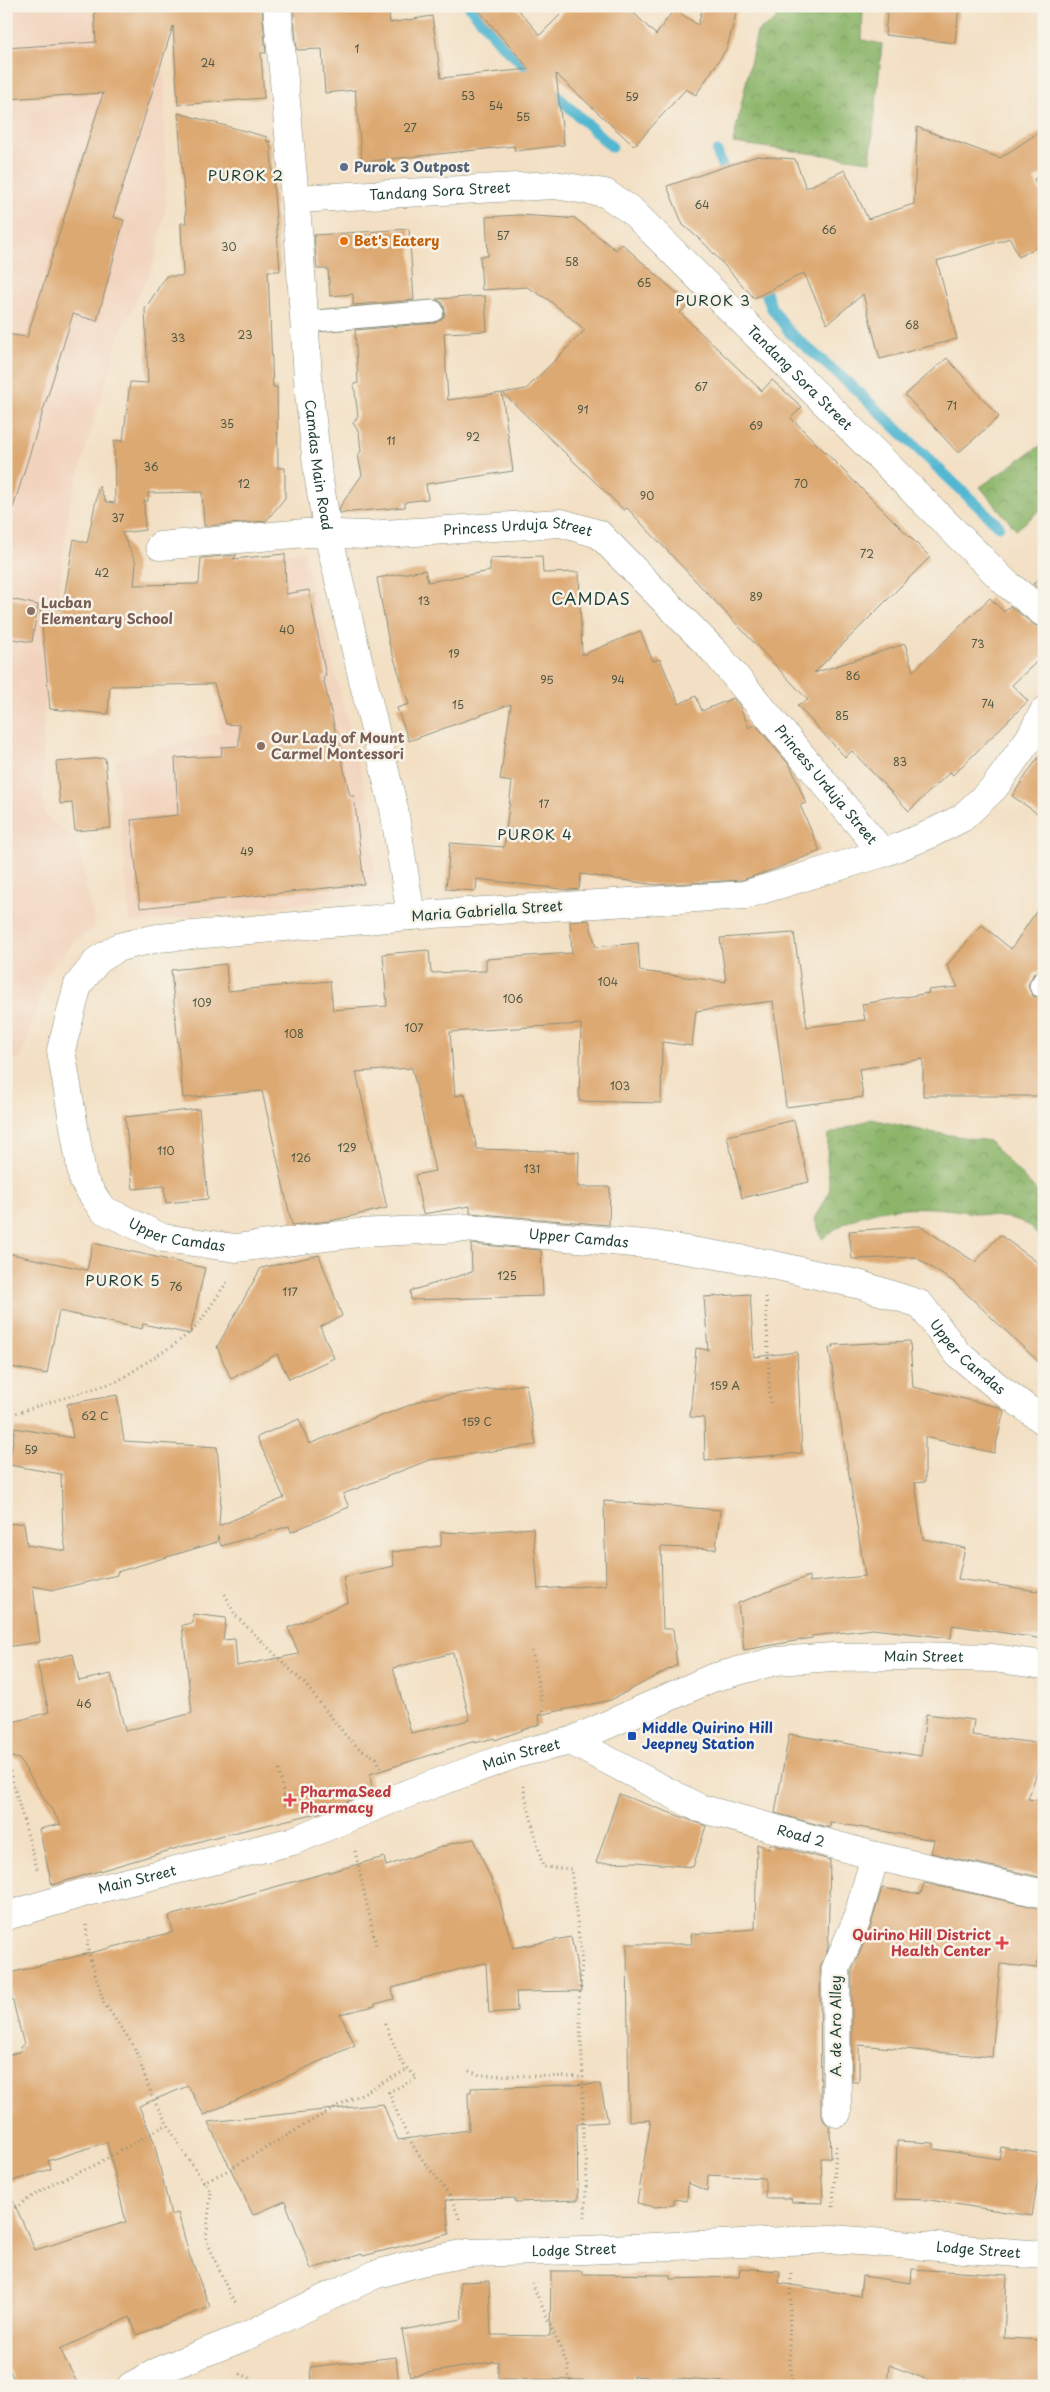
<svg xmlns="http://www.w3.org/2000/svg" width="1050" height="2392" viewBox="0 0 1050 2392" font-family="'Playpen Sans',sans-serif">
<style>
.built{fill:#f2d4be}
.forest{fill:url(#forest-crowns);stroke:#567950}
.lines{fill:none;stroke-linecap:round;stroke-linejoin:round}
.stream{stroke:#53b7d1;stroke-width:11}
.building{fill:#dda972;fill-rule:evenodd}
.lane-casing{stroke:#898e7c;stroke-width:23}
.street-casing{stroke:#898e7c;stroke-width:29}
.path{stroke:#898e7c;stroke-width:3;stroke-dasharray:1 4;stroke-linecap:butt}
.lane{stroke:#fff;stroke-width:21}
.street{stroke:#fff;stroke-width:28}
.service-dot{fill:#5c6f8a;stroke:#f7f3e8;stroke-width:2}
.food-dot{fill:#e8710a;stroke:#f7f3e8;stroke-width:2}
.education-dot{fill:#8d6e63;stroke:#f7f3e8;stroke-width:2}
.transit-dot{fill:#1a4fb4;stroke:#f7f3e8;stroke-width:2}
.health-dot{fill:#e0444e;stroke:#f7f3e8;stroke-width:2}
.labels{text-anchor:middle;stroke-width:5;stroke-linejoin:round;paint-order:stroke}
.number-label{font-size:11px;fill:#4e5844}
.service-label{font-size:14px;font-weight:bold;fill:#4e5e75;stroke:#f7f3e8;text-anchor:start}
.street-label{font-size:14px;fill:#1f3d34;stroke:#f7f3e8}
.food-label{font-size:14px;font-weight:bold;fill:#c56008;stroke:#f7f3e8;text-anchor:start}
.education-label{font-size:14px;font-weight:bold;fill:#785e54;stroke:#f7f3e8;text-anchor:start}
.transit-label{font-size:14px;font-weight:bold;fill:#164399;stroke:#f7f3e8;text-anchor:start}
.health-label{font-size:14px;font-weight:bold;fill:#be3a42;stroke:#f7f3e8;text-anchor:start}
.neighbourhood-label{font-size:15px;letter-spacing:1px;fill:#1f3d34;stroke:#f7f3e8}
.quarter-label{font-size:16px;letter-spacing:1px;fill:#1f3d34;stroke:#f7f3e8}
</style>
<defs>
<pattern id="forest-crowns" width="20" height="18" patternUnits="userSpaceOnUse" patternTransform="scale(1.25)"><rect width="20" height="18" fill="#8cb56b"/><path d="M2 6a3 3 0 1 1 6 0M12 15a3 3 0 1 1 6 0" fill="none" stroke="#729459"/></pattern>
</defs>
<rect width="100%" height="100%" fill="#f7f3e8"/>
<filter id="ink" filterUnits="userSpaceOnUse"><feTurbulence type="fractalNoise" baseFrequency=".02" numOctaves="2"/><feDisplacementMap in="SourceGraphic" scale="10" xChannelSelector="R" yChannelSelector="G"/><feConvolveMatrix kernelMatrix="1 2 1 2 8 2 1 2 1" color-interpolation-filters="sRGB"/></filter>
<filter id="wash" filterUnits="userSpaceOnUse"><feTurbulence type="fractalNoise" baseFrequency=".0096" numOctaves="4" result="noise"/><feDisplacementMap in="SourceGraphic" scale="20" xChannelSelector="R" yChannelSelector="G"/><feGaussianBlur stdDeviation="1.12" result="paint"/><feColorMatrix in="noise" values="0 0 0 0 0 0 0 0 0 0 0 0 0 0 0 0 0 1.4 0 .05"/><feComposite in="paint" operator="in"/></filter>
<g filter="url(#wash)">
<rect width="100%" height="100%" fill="#f3e0c4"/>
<path class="built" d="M6,6H159L165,97L166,206L154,263L120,334L70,503L43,719L44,815L77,840L95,927L73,943L48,972L21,1060L6,1058Z
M303,550L371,809L376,895L130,923L115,760L220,733L217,660L227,558Z"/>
<path class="forest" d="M778,6H863L862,40L882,44L870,161L733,143L757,32L776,20Z
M1044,443V507L1016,530L980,487Z
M871,1119L929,1132L989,1141L1041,1196L1044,1202V1241C1037,1235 1031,1227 1024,1223C1014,1217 997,1217 986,1215C930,1205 868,1199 822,1239L815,1219L830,1191L827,1161L828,1135Z"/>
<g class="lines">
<path class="stream" d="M469,6L502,45L612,147
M717,152L728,182
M761,277L771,307L790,333L853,387L999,526"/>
</g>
<g id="blocks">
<path class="building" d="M94,6H262L266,53H261L264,98L178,105L173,26L113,217L124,220L97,321L73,314L13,508L6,507V334L27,337L103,93L6,99V48L96,42Z
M293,6H388L390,23L432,16L441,78L529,69L475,6H515L540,35L569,6H627L656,35L674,9L698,25L703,6H738L727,48L696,95L686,89L634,146L556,74L564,145L515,151L514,146L362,162L355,90L325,93L322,49L297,50Z
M888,6H959L955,43L885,35Z
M178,113L267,137V142L270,141L280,271H268L273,387H277L278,468H285V498L266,521L204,526L202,492L148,493V501H144L145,530L122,533L136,563L134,585L199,584L201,558L237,555L233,559L285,554L286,594L309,590L326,676L323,677L350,796H354L364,884L140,908L131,820L178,815L175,758L221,756L222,747L239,746V725L226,724L214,684L110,686L108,714L50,709L40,605L62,610L74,539L87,543L99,486L106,502L115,503L114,441H123L130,382L148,383L145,309L166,276H183L181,223H186Z
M917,127L1000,158L1044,129V173L1034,179L1044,201V243L1019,257L1010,238L937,261L957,339L880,359L863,294L827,324L804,273L754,298L705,244L683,225L667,186L757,156L795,159L806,188L845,170L868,219L914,204Z
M518,215L568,218L567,219L573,217L616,250L622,244L689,304L680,313L762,391L772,380L802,407L791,418L930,557L814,673L905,644L913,671L990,598L1004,612L1010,606L1034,625L1044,628V655L1012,685L1028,701L953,775L950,772L909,811L852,751L845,757L797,705L808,700L627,508L624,510L503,393L526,389L585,330L549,300L527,287L482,290L480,256H488L486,217Z
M409,229L414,300L353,305V294L330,296L328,269H317L314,235Z
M485,296L487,331L444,333L448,400L502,393L513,471L426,484L428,499L405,502V507L340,513L339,508L362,475L358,455L361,451L359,432L353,423L358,416L354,384L358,383L355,330L435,323L444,317L445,310L443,303L436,299Z
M947,358L999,417L958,453L905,395Z
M542,556L543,573L579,572L582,655L640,631L653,661L660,659L679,704L696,696L702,711L733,698L739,705L749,728L755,724L791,767L806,803L800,805L820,851L775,869L742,880L656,885L581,874L579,889L569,890L477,879L476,891L446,889L450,843L504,847L512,782L500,780L511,704L409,741L397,708L409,704L389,643L377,578L425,570L428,582L490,571V558Z
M1044,573V593L1033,584Z
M6,598L38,605L32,642L6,638Z
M1044,749V818L1012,796Z
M105,758L111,828L75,831L72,803L60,804L56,762Z
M1044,900V968L1034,973L1028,986L1033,996L1044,998V1096H923V1059L859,1069L863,1097L786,1107L773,1001L696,1011L692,1046L662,1042L661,1103L579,1101L581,1024L450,1032L455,1096L465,1094L477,1149L579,1152L578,1187H610L609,1225L470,1213V1206L423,1214L415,1175L435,1171L412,1068L356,1072L387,1208L330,1221L292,1225L262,1091L183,1098L171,970L226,964L228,991L330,981L333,1010L387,1006L383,954L429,950L431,973L486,971V959L572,953L570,921L589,920L596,947L638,943L640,971L726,982L720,938L794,933L807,1027L865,1020L862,1004L929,993L928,990L958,987L947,965L982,925L1011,949Z
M199,1109L208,1199L166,1203L164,1186L133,1189L125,1117Z
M794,1120L809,1182L742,1198L727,1136Z
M915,1226H920L975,1262L1000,1235L1044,1267V1367L954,1282L915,1257L852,1259L849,1231Z
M93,1243L205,1268L190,1334L143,1324L142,1329L59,1311L47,1374L6,1366V1253L87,1270Z
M471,1244L541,1250L543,1296L411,1300L410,1291L472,1272Z
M319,1255L342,1316L320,1327L334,1358L289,1379L277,1354L231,1379L217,1347L261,1268Z
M750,1294L754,1357L797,1352L802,1453L705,1461L704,1418L690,1417L696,1348L708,1350L704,1297Z
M910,1341L913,1387L998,1407L1004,1411L994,1453L925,1437V1482L915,1483L923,1539L965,1548L958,1579L1044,1592V1639L952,1625L951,1638L873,1629L812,1636V1638L744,1650L738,1603L809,1576V1582L865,1576L829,1348L834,1347L833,1345Z
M526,1384L536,1445L429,1460L343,1494L349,1507L291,1532L289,1526L221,1546L218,1536L217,1542L117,1572V1575L54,1590L33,1586L40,1642L6,1647V1524L24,1523L27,1545L66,1551L63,1533L61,1474L9,1465L15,1428L73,1438L67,1404L117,1395L124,1441L217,1447L221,1491L219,1526L284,1498L257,1437L299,1419L309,1444L428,1398Z
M604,1501L720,1510L716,1549L661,1547L663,1629H673L677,1665L611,1700L539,1715L540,1724L495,1740L494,1738L475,1743V1741L370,1774L372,1791L322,1812L211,1838L52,1885L39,1829L61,1824L19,1759L11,1757L6,1738V1724L49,1712L37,1662L73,1654L79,1681L111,1674L125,1731L192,1713L182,1625L193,1623V1614L226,1618L223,1640L235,1639L237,1666L299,1654L288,1628L348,1602L343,1577L394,1566L392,1552L441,1546V1532L466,1533L533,1528L538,1589L606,1585ZM453,1653L470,1720L411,1733L393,1668Z
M926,1714L974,1720L972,1735L1044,1744V1752L1028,1799L1044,1801V1878L931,1853L934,1840L830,1822V1828L775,1813L789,1734L921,1756Z
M619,1794L706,1826L693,1867L637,1862L596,1863Z
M474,1839L499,1898L513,1948L571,1937L582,1991L516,1992L517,2011L489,2013L486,1963L479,1964L392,1988L394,1999L375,2004V2006L340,2014L355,2045L204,2115L188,2086L139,2106L154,2142L171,2215L178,2213L189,2254L210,2307L137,2335L130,2317L60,2349L79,2386H18L6,2364V2185L35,2250L126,2222L107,2142L48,2161L51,2169L6,2183V2056L21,2051L20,2047L24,2045L6,1974L173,1932L169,1916L384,1857L386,1866L453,1843Z
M757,1844L769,1849L770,1844L830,1860L828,1948L820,1968L821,2113L824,2121L830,2127L831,2158H821L823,2203L792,2202L791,2198H765V2178L708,2175L707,2191L688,2183L687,2201L674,2199V2205L655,2207L637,2203L651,2120L629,2121L627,1944H692L691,1934L755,1929Z
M924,1883L1044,1909L1037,1968L1000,1964L992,2057L859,2045V2082H852V1971L870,1928L882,1888L921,1894Z
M600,2084L608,2122L577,2124L578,2200L515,2202V2198L446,2200L449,2234L363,2256L362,2254L311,2269L285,2201L253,2215L208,2122L383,2104L398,2140L469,2130L468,2092H471V2088Z
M897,2141L934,2143V2149L999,2159L1001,2147L1042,2154L1032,2216L929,2200L895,2199Z
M740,2268L780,2271L779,2283L860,2296L862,2276L911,2283L912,2269L1007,2275L1004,2338L1043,2340L1041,2384L962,2380L960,2386H944L889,2365L887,2386H757V2384L633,2376V2384L583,2382V2380L498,2379V2361L410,2376L402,2330L462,2319L460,2282L489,2281L491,2335L550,2336L551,2271H582V2274L670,2275V2279L739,2277Z
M396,2357L399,2386H311L310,2367Z"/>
</g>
</g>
<g filter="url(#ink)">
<use href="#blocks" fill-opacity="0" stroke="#898e7c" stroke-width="1"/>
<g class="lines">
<g class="lane-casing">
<path id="lane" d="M305,322L433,311
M1040,986L1044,980"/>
</g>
<g class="street-casing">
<g id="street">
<path id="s1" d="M277,6L299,241L309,393L318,474L328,534L394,809L411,916"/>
<path id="s2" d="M296,199L554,185L605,193L632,211L1006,583L1044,613"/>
<path id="s3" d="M160,546L306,533L367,535L561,523L599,534L715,652L883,853"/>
<path id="s4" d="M1044,711L1029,739L994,788L962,818L926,836L883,853L745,895L434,914L158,938L119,947L98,960L78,985L61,1050L83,1180L102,1209L163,1238L236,1248L358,1233L465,1228L655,1245L765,1263L861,1285L920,1304L958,1354L999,1388L1044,1421"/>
<path id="s5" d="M571,1741L699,1808L875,1856L1044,1894"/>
<path id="s6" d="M6,1916L83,1893L293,1841L393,1799L516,1754L571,1741L712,1678L776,1661L833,1657L916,1656L993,1658L1044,1665"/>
<path d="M837,2113L836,1968L856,1922L875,1856"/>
<path id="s7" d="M131,2386L163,2369L244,2337L374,2275L420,2262L467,2253L585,2250L832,2239L1044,2255"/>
</g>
</g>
<path class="path" d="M766,1297L770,1406
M6,1423L13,1414L118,1381L178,1342L198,1325L229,1279
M225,1594L235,1615L305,1684L346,1736L359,1748L376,1758L381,1768
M532,1651L544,1714
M6,1768L10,1772L38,1872
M279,1770L286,1809
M523,1786L543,1867L571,1869L582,1963L579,2004L583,2077V2143L587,2164L585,2217
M355,1851L376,1945
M86,1925L88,1950L104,2003L134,2046L153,2099L184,2153L211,2192L206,2239L231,2297L237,2304
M385,2024L402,2063L417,2078L389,2092C397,2113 405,2133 417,2152C435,2179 450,2188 460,2221
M469,2071L480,2075L583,2077
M203,2182L223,2173L315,2119L408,2069
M833,2207L836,2143
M6,2213L54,2183L93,2166L168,2124
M791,2274L789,2347L792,2386
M532,2283L568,2366L570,2386
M240,2374L252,2379V2386"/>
<use href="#lane" class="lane"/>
<use href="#street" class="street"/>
</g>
</g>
<circle class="service-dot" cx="344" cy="167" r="5"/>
<circle class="food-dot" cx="344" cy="241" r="5"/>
<g class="education-dot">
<circle cx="31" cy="611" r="5"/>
<circle cx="261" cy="746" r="5"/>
</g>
<rect class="transit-dot" x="627" y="1731" width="10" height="10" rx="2.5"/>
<g class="health-dot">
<path d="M287.5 1792.5h5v5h5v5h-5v5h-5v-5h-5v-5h5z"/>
<path d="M999.5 1935.5h5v5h5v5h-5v5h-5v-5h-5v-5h5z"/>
</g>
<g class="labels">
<g class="number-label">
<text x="357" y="53">1</text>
<text x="208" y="67">24</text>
<text x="468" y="100">53</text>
<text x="632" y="101">59</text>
<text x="496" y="110">54</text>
<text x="523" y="121">55</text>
<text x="410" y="132">27</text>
<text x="702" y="209">64</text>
<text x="829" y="234">66</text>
<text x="503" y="240">57</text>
<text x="229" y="251">30</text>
<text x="572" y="266">58</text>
<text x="644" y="287">65</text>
<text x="912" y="329">68</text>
<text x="245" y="339">23</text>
<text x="178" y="342">33</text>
<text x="701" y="391">67</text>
<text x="952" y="410">71</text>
<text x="583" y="414">91</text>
<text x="227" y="428">35</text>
<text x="756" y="430">69</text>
<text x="473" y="441">92</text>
<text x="391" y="445">11</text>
<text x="151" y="471">36</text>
<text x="244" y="488">12</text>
<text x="801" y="488">70</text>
<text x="647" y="500">90</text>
<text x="118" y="522">37</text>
<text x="867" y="558">72</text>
<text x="102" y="577">42</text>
<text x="756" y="601">89</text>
<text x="424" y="605">13</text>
<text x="287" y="634">40</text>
<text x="978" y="648">73</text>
<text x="454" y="658">19</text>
<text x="853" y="680">86</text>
<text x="547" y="684">95</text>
<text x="618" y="684">94</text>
<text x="988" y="708">74</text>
<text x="458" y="709">15</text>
<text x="842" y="720">85</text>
<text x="900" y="766">83</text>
<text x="544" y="808">17</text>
<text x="247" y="856">49</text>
<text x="608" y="986">104</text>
<text x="513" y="1003">106</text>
<text x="202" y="1007">109</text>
<text x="414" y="1032">107</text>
<text x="294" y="1038">108</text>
<text x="620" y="1090">103</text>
<text x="347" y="1152">129</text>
<text x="166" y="1155">110</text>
<text x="301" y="1162">126</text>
<text x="532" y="1173">131</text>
<text x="507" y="1280">125</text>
<text x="176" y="1291">76</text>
<text x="290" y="1296">117</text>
<text x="725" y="1390">159 A</text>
<text x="95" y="1420">62 C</text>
<text x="477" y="1426">159 C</text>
<text x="31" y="1454">59</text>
<text x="84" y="1708">46</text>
</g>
<g class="service-label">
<text x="354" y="172">Purok 3 Outpost</text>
</g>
<g class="street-label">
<text dy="5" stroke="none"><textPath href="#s2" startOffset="144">Tandang Sora Street</textPath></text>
<text dy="5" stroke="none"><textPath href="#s2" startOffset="579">Tandang Sora Street</textPath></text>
<text dy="5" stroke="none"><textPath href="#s1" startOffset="461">Camdas Main Road</textPath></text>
<text dy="5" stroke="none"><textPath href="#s3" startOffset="359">Princess Urduja Street</textPath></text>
<text dy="5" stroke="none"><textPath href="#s3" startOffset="780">Princess Urduja Street</textPath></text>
<text transform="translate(487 911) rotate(-4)" y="5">Maria Gabriella Street</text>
<text dy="5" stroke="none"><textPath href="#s4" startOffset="1366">Upper Camdas</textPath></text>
<text dy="5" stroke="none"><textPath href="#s4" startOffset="1771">Upper Camdas</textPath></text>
<text dy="5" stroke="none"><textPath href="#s4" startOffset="2191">Upper Camdas</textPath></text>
<text dy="5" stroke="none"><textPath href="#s6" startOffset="961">Main Street</textPath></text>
<text dy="5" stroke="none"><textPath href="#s6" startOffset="541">Main Street</textPath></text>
<text dy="5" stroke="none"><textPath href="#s5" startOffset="250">Road 2</textPath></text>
<text dy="5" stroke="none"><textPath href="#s6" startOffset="136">Main Street</textPath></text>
<text transform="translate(836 2026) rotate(-90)" y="5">A. de Aro Alley</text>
<text dy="5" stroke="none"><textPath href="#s7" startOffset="470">Lodge Street</textPath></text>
<text dy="5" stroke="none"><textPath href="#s7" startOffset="875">Lodge Street</textPath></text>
</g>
<g class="food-label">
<text x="354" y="246">Bet's Eatery</text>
</g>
<g class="education-label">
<text x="41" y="608">Lucban<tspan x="41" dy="16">Elementary School</tspan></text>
<text x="271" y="743">Our Lady of Mount<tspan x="271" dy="16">Carmel Montessori</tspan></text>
</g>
<g class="transit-label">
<text x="642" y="1733">Middle Quirino Hill<tspan x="642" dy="16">Jeepney Station</tspan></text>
</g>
<g class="health-label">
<text x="300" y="1797">PharmaSeed<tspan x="300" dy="16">Pharmacy</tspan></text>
<text x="991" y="1940" text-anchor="end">Quirino Hill District<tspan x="991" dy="16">Health Center</tspan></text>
</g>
<g class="neighbourhood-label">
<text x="246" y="181">PUROK 2</text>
<text x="713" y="306">PUROK 3</text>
<text x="535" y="840">PUROK 4</text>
<text x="123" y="1286">PUROK 5</text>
</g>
<g class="quarter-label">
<text x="591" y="605">CAMDAS</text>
</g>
</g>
<rect width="1050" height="2392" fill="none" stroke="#f7f3e8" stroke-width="25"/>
</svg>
